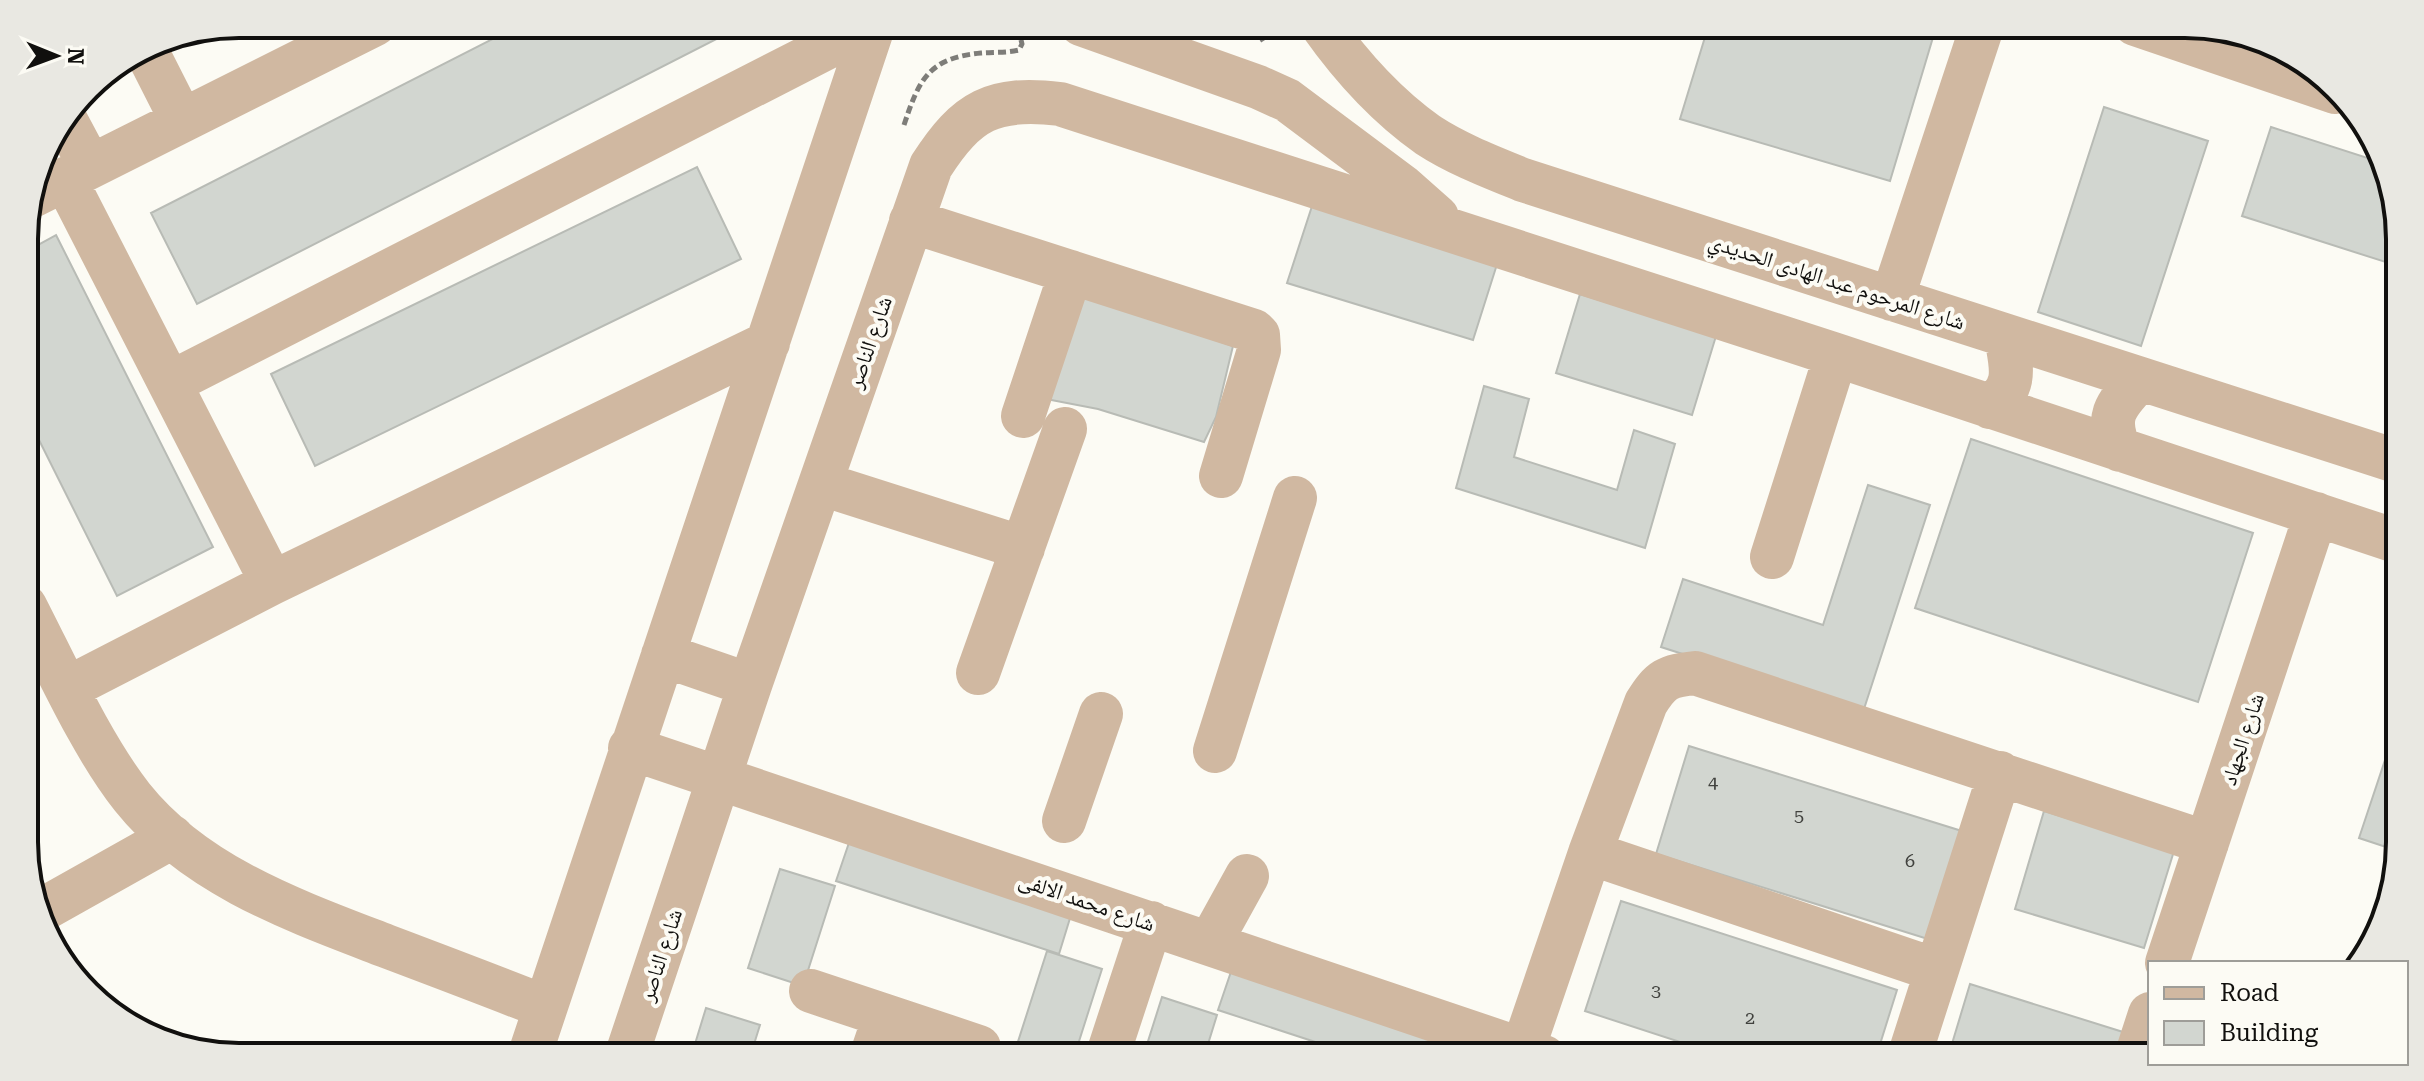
<svg xmlns="http://www.w3.org/2000/svg" width="2424" height="1081" viewBox="0 0 2424 1081" font-family="'Roboto Serif','Noto Naskh Arabic',serif">
<style>
.building{fill:#d2d6d0;stroke:#b8bbb5;stroke-width:2}
.lines{fill:none;stroke-linecap:round;stroke-linejoin:round}
.path{stroke:#7e7d79;stroke-width:5;stroke-dasharray:8 4;stroke-linecap:butt}
.minor{stroke:#d0b8a1;stroke-width:44}
.labels{text-anchor:middle;stroke-width:8;stroke-linejoin:round;paint-order:stroke}
.number-label{font-size:18px;fill:#41423e}
.street-label{font-size:22px;fill:#11100e;stroke:#fcfbf4}
.rim{fill:none;stroke:#11100e;stroke-width:4}
</style>
<rect width="100%" height="100%" fill="#fcfbf4"/>
<path class="building" d="M522,24H739L740,27L197,304L151,213Z
M1709,24H1937L1890,181L1680,119Z
M2104,107L2208,141L2141,346L2038,312Z
M2271,127L2377,161L2398,211V266L2242,216Z
M697,167L741,259L315,466L271,374Z
M1314,200L1499,258L1473,340L1287,283Z
M56,235L213,547L117,596L25,412V252Z
M1079,292L1233,346L1216,417L1204,442L1098,409L1046,399Z
M1580,294L1716,336L1692,415L1556,373Z
M1484,386L1529,399L1514,457L1617,490L1634,430L1675,444L1645,548L1456,488Z
M1971,439L2253,533L2198,702L1915,608Z
M1868,485L1930,505L1863,712L1661,647L1683,579L1823,625Z
M2400,715V842L2398,851L2359,838Z
M1689,746L1965,832L1931,940L1656,854Z
M2044,811L2174,851L2144,948L2015,909Z
M854,828L1075,902L1059,954L836,881Z
M780,869L835,886L803,986L748,968Z
M1621,901L1897,990L1876,1057H1726L1585,1011Z
M1047,951L1102,969L1074,1057H1033L1015,1051Z
M1236,957L1458,1030L1450,1057H1361L1218,1010Z
M1970,984L2123,1032L2116,1057H1948Z
M1162,997L1217,1015L1204,1057H1143Z
M706,1008L760,1025L750,1057H691Z
M784,1049L808,1057H781Z"/>
<g class="lines">
<path class="path" d="M1253,24L1265,44
M904,125C919,80 928,58 981,53C993,52 1006,53 1019,50L1022,44L1020,36L1007,24"/>
<path class="minor" d="M1081,24L1258,87L1287,100L1402,186L1437,217
M1321,24C1350,65 1387,106 1428,135C1457,154 1491,167 1523,180L2399,462
M2135,24L2335,92
M145,48L181,119
M65,119L90,166
M65,179L272,583
M32,196L375,24
M911,221L1254,331L1258,335L1259,350L1221,476
M1892,299L1983,24
M170,383L826,48L863,24
M1990,407C2019,386 2011,367 2006,336
M1023,416L1071,272
M2120,450C2104,415 2117,404 2140,379
M822,484L1023,548
M1772,557L1836,355
M25,606C56,666 91,745 132,797C195,876 295,911 386,946C439,966 492,986 545,1007
M663,655L750,685
M978,673L1065,429
M68,688L272,583L768,343
M630,748L1544,1057
M1215,751L1295,498
M1064,821L1101,714
M1590,853L1936,970
M42,910L172,837
M1210,943L1247,876
M2167,963L2316,514
M811,991L979,1047
M1523,1049L1590,853L1646,703C1661,679 1667,676 1695,673L2207,843
M529,1057L874,24
M626,1057L750,685L931,166C967,110 993,96 1060,104L1836,355L2399,542
M871,1057L885,1016
M1107,1057L1151,923
M1909,1057L2000,773
M2136,1057L2150,1014"/>
</g>
<g class="labels">
<g class="number-label">
<text x="1713" y="788">4</text>
<text x="1799" y="822">5</text>
<text x="1910" y="867">6</text>
<text x="1656" y="997">3</text>
<text x="1750" y="1024">2</text>
</g>
<g class="street-label">
<text transform="translate(1837 281) rotate(18)" y="8">شارع المرحوم عبد الهادى الحديدي</text>
<text transform="translate(869 342) rotate(-71)" y="8">شارع الناصر</text>
<text transform="translate(2242 739) rotate(-72)" y="8">شارع الجهاد</text>
<text transform="translate(1087 901) rotate(19)" y="8">شارع محمد الالفى</text>
<text transform="translate(660 955) rotate(-72)" y="8">شارع الناصر</text>
</g>
</g>
<path d="M0 0H2424V1081H0ZM239 38H2185A201 201 0 0 1 2386 239V842A201 201 0 0 1 2185 1043H239A201 201 0 0 1 38 842V239A201 201 0 0 1 239 38Z" fill="#e9e8e2" fill-rule="evenodd"/>
<path class="rim" d="M239 38H2185A201 201 0 0 1 2386 239V842A201 201 0 0 1 2185 1043H239A201 201 0 0 1 38 842V239A201 201 0 0 1 239 38Z"/>
<rect x="2148" y="961" width="260" height="104" fill="#fcfbf4" stroke="#9e9d98" stroke-width="2"/>
<rect x="2164" y="987" width="40" height="12" fill="#d0b8a1" stroke="#9e9d98" stroke-width="2"/>
<text x="2220" y="1001" font-size="24" fill="#11100e">Road</text>
<rect x="2164" y="1021" width="40" height="24" fill="#d2d6d0" stroke="#9e9d98" stroke-width="2"/>
<text x="2220" y="1041" font-size="24" fill="#11100e">Building</text>
<g transform="translate(56 56) rotate(91)" stroke="#fcfbf4" stroke-width="6" paint-order="stroke">
<path d="M0-6L14 30L0 20L-14 30Z" fill="#11100e"/>
<text y="-12" font-size="22" font-weight="bold" text-anchor="middle" fill="#11100e">N</text>
</g>
</svg>
